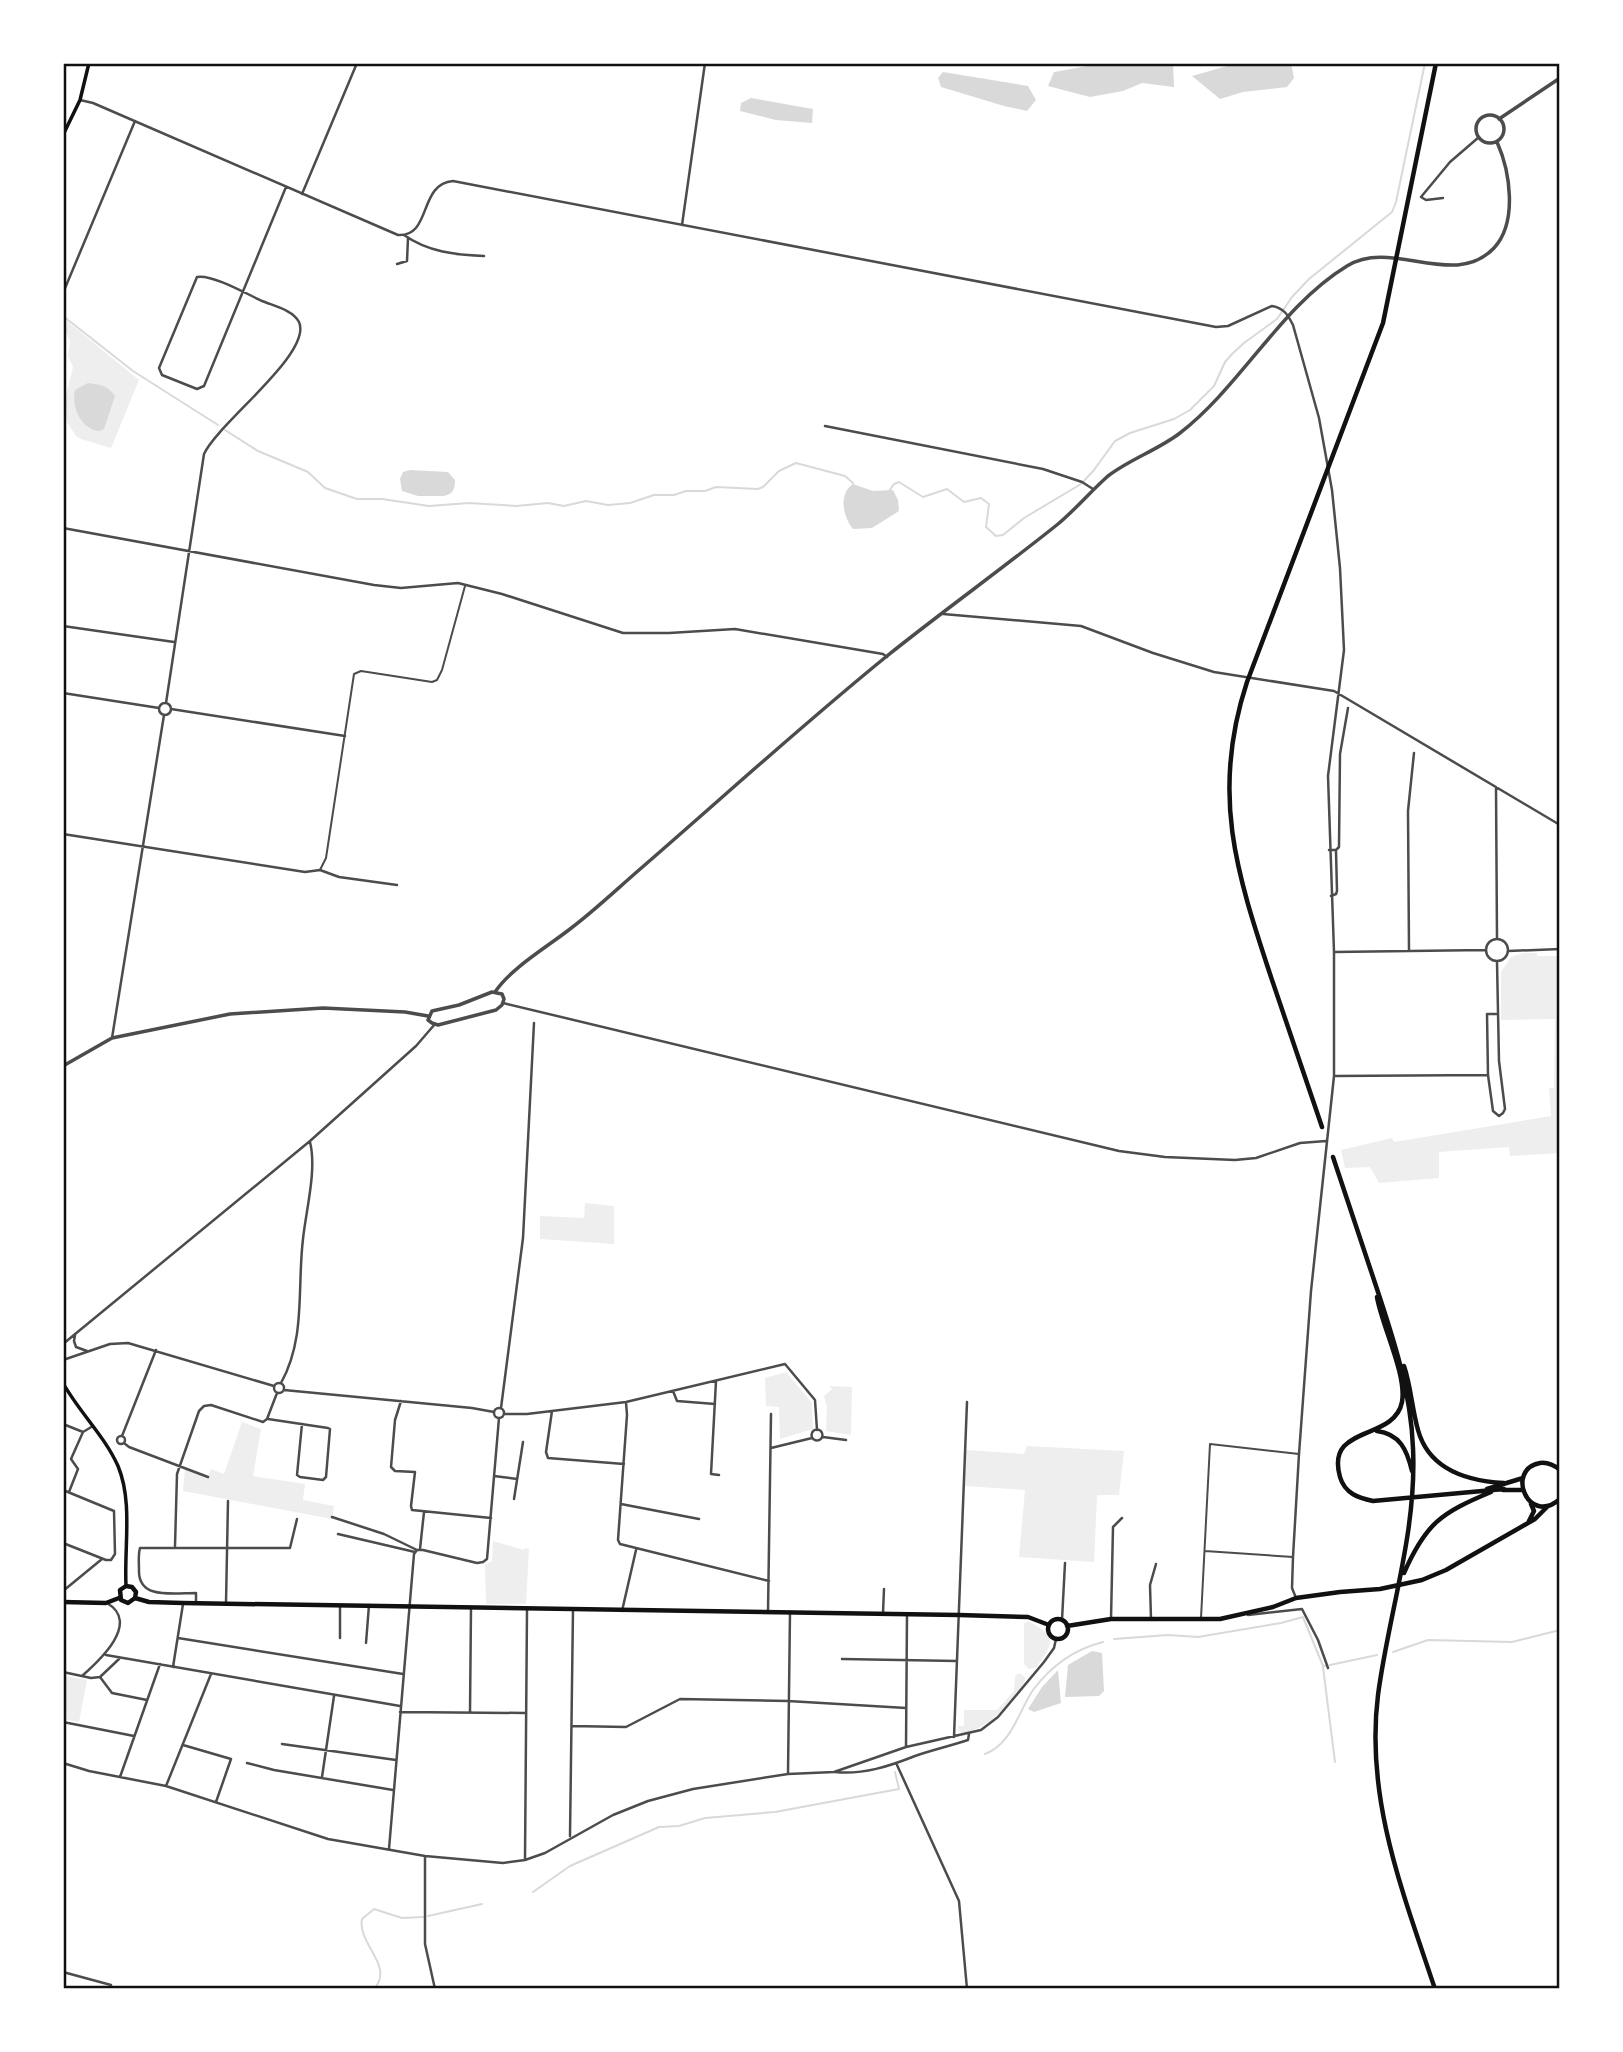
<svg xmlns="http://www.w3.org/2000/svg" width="1623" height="2052" viewBox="0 0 1623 2052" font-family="'Exo 2',sans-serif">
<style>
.green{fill:#eee}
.water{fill:#d9d9d9}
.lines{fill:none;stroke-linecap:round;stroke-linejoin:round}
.stream{stroke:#d9d9d9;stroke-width:2}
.service{stroke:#4c4c4c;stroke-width:2}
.minor{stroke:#4c4c4c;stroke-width:2.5}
.tertiary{stroke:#4c4c4c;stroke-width:3.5}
.secondary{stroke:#111;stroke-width:3.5}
.primary{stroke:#111;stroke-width:4.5}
.neatline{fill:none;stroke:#111;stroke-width:2.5}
</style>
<rect width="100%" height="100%" fill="#fff"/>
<path class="green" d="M67,321L139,380L111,448L81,439L76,436L67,422L65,400L73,367L68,356L70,341L66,332Z
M1523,953H1537V956H1560V1153L1510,1156L1509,1147L1439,1152V1178L1379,1183L1370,1167L1345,1168L1341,1150L1392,1138L1394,1142L1551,1116L1549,1088H1554L1555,1019L1501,1020V972L1511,957Z
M585,1203L614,1206V1244L540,1239V1216L584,1218Z
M786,1372L812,1403L813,1429L780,1439L779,1407L766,1406L765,1378Z
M829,1386L852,1387L851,1435L826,1431L827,1407L824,1396L832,1389Z
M242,1422L261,1429L253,1476L305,1484L303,1500L334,1506L332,1519L183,1491L185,1469L208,1478L211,1469L224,1474Z
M1027,1446L1124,1451L1119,1495H1097L1094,1562L1019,1557L1025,1490L965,1486L966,1450L1024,1454Z
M493,1541L524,1550L525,1548L529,1549L526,1604H486L485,1565L492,1561Z
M1028,1621C1058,1637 1054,1642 1036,1668L1029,1669L1024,1664V1624Z
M1017,1674H1021L1025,1677V1682C1005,1707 995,1724 963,1734L959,1731L958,1726H964V1710H997L1014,1691L1015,1677Z
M66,1676L87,1680L79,1722L63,1719V1690Z"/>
<path class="water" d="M1105,63H1173L1174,87L1142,83L1123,91L1090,97L1048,86L1054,72Z
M1238,63H1291L1294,78L1287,87L1243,92L1220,99L1192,76Z
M943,72L1028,86L1036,100L1027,111L1004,106L941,87L938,78Z
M751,98L813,109L812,123L776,120L740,111L741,103Z
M88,383C101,385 107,385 115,396L104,429L100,431C81,430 71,407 75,390Z
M410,470L448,472L455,480C455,489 453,494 444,496H418L402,491L400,479L403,472Z
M853,484L873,491L893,490L898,500L899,511L872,528L853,529C843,517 838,494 853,484Z
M1092,1651L1102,1653L1104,1691L1099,1696L1065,1697L1068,1665Z
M1058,1670L1061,1703L1034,1712L1028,1709L1042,1687Z"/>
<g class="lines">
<path class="stream" d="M63,316L133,371L218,425
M225,430L258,451L308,472L325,488L357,499H382L429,506L469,503L516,506L548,503L564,506L586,501L608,505L630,503L654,495H674L686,491H705L716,487L758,489L763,487L779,471L796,463L845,476L853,483
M889,491L894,484L899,482L923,497L947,489L964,502L981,498L989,504L986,527L996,536L1003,535L1024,518L1081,484L1094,470L1115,441L1130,433L1174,419L1190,410L1214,386L1225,362L1232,354L1244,343L1277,319L1292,297L1309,279L1392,212L1396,202L1425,63
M1114,1639L1168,1635L1198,1637L1281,1623L1303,1617L1323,1666H1325
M1393,1652L1428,1640L1512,1642L1560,1630
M1330,1665L1377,1655
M1323,1667L1335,1762
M985,1754C1011,1745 1019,1711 1033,1690C1051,1666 1075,1649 1103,1642
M533,1892L570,1866L659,1827L679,1826L705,1818L775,1812L899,1789L895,1772
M428,1916L482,1904
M374,1989C395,1966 357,1944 362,1919L374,1909L402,1918L423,1917"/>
<path class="service" d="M320,870L326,858L354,674L361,671L432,682L437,680L442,670L465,586
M1205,1551L1293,1557
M1201,1618L1210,1444L1299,1454"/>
<path class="minor" d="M80,100L93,103L398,235C432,237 418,184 453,181L1216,327L1228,326L1272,306C1284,308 1288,315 1293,325L1319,418L1332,490L1340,568L1344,650L1328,776L1334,952V1076L1311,1291L1299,1454L1293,1557L1292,1588L1296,1598
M302,194L357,63
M1443,198L1426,200L1421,197L1450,162L1479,137
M682,225L705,63
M404,235C428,252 456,255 484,256
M397,264L407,261L408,238
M63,293L135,121
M825,426L1043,469L1082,482L1093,489
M63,528L374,585L401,588L458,583L502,594L623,633H669L735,629L883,654L887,657
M943,614L1081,626L1153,653L1214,672L1334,691L1560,825
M63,626L174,642
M63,693L159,708
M159 709a6 6 0 1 1 12 0a6 6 0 1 1-12 0Z
M166,703L204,454C218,423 313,353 299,322C293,310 274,306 262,301C247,294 212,274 197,277L159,368L162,375L197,389L204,386L286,187
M171,709L345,736
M1496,787L1497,939
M63,834L305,872L320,870L339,877L397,885
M1329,850H1336L1339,847L1340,754L1348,708
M1331,896L1336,894L1337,891L1336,851
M1486 950a11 11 0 1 1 22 0a11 11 0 1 1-22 0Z
M1409,951L1408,811L1414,753
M1508,951L1560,949
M1334,952L1486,950
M1497,962L1499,1061L1505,1109L1503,1113L1499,1116L1493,1111L1488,1075L1487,1014H1498
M503,1003L1119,1151L1165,1157L1235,1160L1256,1158L1300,1143L1326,1141
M112,1038L164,715
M1334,1076L1488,1075
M75,1335L74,1341L76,1347L87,1351
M63,1344L310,1141L416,1046L435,1024
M63,1360L110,1344L128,1343L274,1386
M716,1381L711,1474L719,1475
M274 1388a5 5 0 1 1 10 0a5 5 0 1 1-10 0Z
M281,1383C306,1338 297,1288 303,1239C306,1210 317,1170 310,1142
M284,1390L472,1408L494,1412
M673,1391L677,1401L715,1404
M401,1401L395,1420L391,1467L395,1471L415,1472L411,1506L412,1510L491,1518
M626,1402L627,1415L618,1540L620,1544L769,1581
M501,1408L523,1238L534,1023
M494 1413a5 5 0 1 1 10 0a5 5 0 1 1-10 0Z
M552,1411L546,1452L548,1458L624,1464
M504,1414H527L626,1402L785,1364L815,1400L817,1430
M268,1419L328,1428L330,1429L326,1477L323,1480L300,1477L297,1475L302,1424
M63,1424L83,1432
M811.5 1435a5.5 5.5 0 1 1 11 0a5.5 5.5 0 1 1-11 0Z
M117 1440a4 4 0 1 1 8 0a4 4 0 1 1-8 0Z
M122,1436L156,1350
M823,1437L846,1440
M124,1443L129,1447L208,1477
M771,1448L812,1438
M494,1476L517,1479
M63,1490L114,1511L115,1554L111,1560H106L63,1543
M69,1492L78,1469L71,1459L83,1432L93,1426
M514,1499L523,1442
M621,1504L699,1519
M332,1517L384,1534L417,1550
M338,1534L415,1552
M175,1546L177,1474L199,1411L204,1406L211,1405L263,1422L267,1419L277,1393
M420,1549L424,1512
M63,1591L102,1559
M196,1603V1593C174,1593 138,1600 139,1570C139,1562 138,1555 140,1548H290L297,1519
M226,1603L228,1501
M622,1611L636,1550
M768,1612L771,1414
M883,1613L884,1589
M1248,1615L1302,1609L1318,1640L1328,1668
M1111,1619L1113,1527L1122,1518
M1151,1619L1150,1585L1156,1564
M1062,1620L1065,1563
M178,1638L403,1674
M340,1638V1605
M366,1643L369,1605
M106,1655L400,1706
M842,1659L957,1661
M173,1667L183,1604
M63,1672L91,1678L100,1677L119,1659
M82,1676C99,1661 141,1623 107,1603
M100,1677L112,1693L147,1700
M400,1712L525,1713
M470,1712L471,1607
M63,1722L134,1736
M572,1726L626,1727L680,1699L788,1701L906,1708
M954,1737L967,1402
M282,1744L396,1760
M183,1745L231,1759L216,1802
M906,1747L907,1614
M63,1763L89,1771L166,1786L328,1839L425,1856L503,1863L525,1860L545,1853L613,1815L648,1801L693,1789L788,1774L834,1772L906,1747L981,1730L998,1717L1044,1662L1054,1648L1056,1639
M247,1763L274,1770L393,1790
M897,1765L959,1901L967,1989
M835,1772C863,1775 890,1766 915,1756C932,1750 950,1746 968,1740L969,1734
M788,1773L790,1612
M120,1777L160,1664
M322,1777L334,1696
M166,1786L211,1674
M570,1836L573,1609
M389,1849L414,1554L417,1550H423L477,1563L483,1562L487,1559L499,1418
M425,1856V1944L435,1989
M525,1859L527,1610
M63,1972L111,1985V1989"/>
<path class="tertiary" d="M1476 129a14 14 0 1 1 28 0a14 14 0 1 1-28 0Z
M1499,119L1560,78
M492,992L502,994L504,999L502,1005L496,1010L438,1025L432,1023L428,1020L432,1011L459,1005Z
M495,992C511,968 547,947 570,929C594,911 616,890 639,870C721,799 802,725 887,656C943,611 1002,569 1058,524C1076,509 1091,491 1108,476C1130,459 1158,450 1180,433C1241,386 1281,306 1347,266C1392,238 1454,290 1494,248C1518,222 1510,171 1497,142
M63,1066L112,1038L230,1014L323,1008L405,1012L428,1016"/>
<path class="secondary" d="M63,135L80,100L89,63
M63,1360V1368
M63,1383C79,1412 104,1435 118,1466C133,1502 124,1547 126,1586"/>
<path class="primary" d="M1322,1127C1305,1078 1289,1029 1272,980C1237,874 1210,794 1247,682L1383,323L1436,63
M1333,1157C1347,1199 1361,1241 1375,1283C1393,1337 1411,1391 1413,1448C1417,1532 1389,1612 1378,1695C1365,1798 1403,1893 1435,1989
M1377,1297C1382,1326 1407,1375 1402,1402C1394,1442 1325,1424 1340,1477C1345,1494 1359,1498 1373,1501L1504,1489
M1404,1366C1411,1387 1412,1409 1418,1430C1429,1470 1467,1481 1504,1483
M1377,1431C1400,1434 1407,1450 1412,1471
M1560,1470C1554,1465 1548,1462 1540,1463C1505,1469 1528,1527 1560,1499
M1487,1489L1523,1478
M1503,1490H1523
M1529,1521L1534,1511L1531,1504
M1404,1573C1426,1523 1441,1513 1491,1492
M135,1598L136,1592L132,1587L126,1586L120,1590L121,1600L128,1603L135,1598L149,1602L183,1603L959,1615L1028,1617L1049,1625
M63,1602L106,1603L119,1598
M1048 1629a10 10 0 1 1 20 0a10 10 0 1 1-20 0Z
M1067,1626L1111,1619H1220L1273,1607L1296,1598L1340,1592L1380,1589L1422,1580L1446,1570L1535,1519L1548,1506"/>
</g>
<rect width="1623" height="2052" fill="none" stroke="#ffffff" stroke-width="130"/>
<rect x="65" y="65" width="1493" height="1922" class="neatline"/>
</svg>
